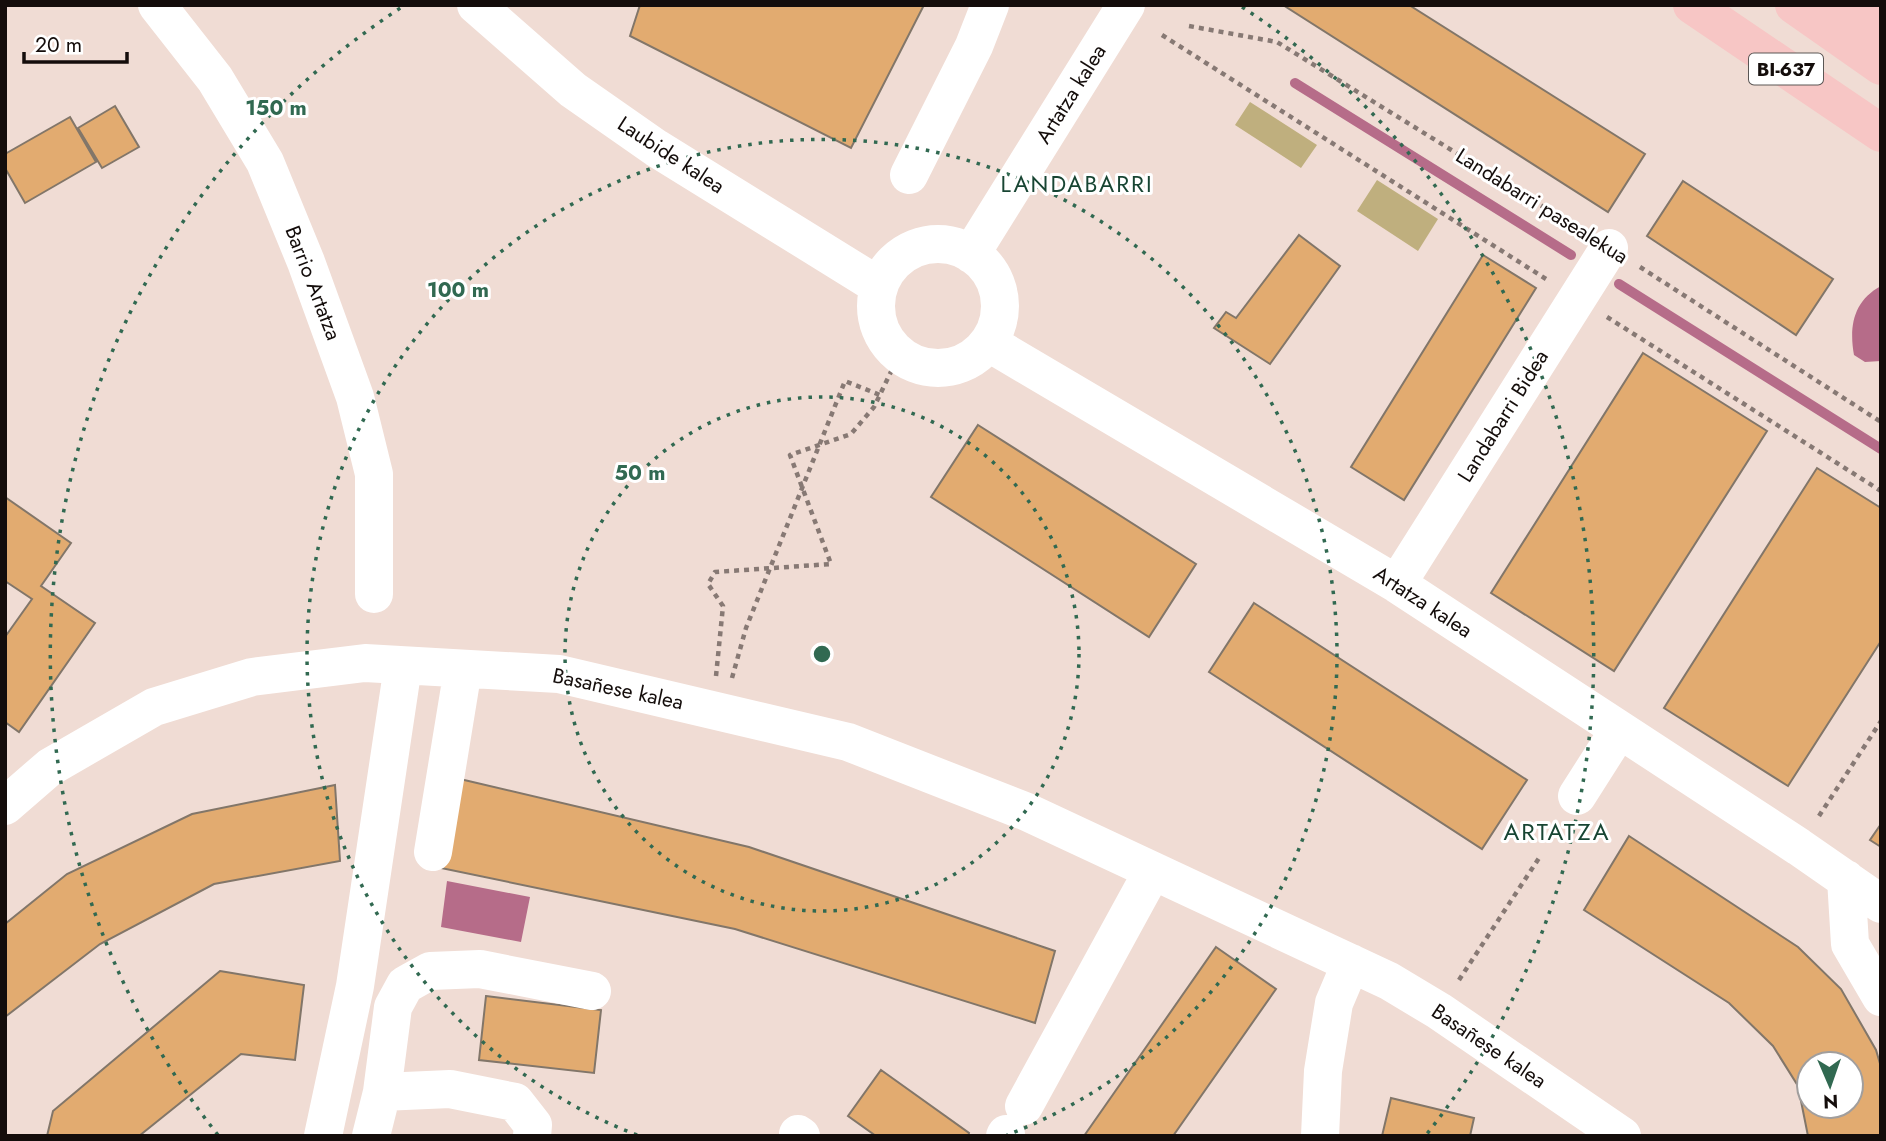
<svg xmlns="http://www.w3.org/2000/svg" width="1886" height="1141" viewBox="0 0 1886 1141" font-family="Jost,sans-serif">
<style>
.green{fill:#bfaf7e}
.water{fill:#b66c89}
.lines{fill:none;stroke-linecap:round;stroke-linejoin:round}
.stream{stroke:#b66c89;stroke-width:10}
.building{fill:#e2ab70;stroke:#827669;stroke-width:2;fill-rule:evenodd}
.path{stroke:#877974;stroke-width:4.5;stroke-dasharray:5 5;stroke-linecap:butt}
.minor{stroke:#fff;stroke-width:38}
.highway{stroke:#f7c6c5;stroke-width:38}
.ring{fill:none;stroke:#316951;stroke-width:3.5;stroke-dasharray:3.5 7}
.labels{text-anchor:middle;stroke-width:6;stroke-linejoin:round;paint-order:stroke}
.shield{fill:#fff;stroke:#5a5654;stroke-width:2}
.shield-label{font-size:19px;font-weight:bold;fill:#140d0b}
.street-label{font-size:21px;fill:#140d0b;stroke:#fff}
.neighbourhood-label{font-size:23px;letter-spacing:2px;fill:#184533;stroke:#fff}
.quarter-label{font-size:24px;letter-spacing:2px;fill:#184533;stroke:#fff}
.centre{fill:#316951;stroke:#fff;stroke-width:3.5}
.ring-label{font-size:21px;text-anchor:middle;font-weight:bold;fill:#316951;stroke:#fff;stroke-width:6;stroke-linejoin:round;paint-order:stroke}
</style>
<rect width="100%" height="100%" fill="#f0dcd4"/>
<path class="green" d="M1250,102L1317,145L1301,168L1235,125Z
M1377,180L1438,219L1418,251L1357,211Z"/>
<path class="water" d="M1881,286V361L1865,362L1854,355C1849,327 1853,301 1881,286Z
M447,881L530,897L521,942L441,927Z"/>
<g class="lines">
<path class="stream" d="M1295,83L1571,255
M1619,284L1881,449"/>
</g>
<path class="building" d="M640,5H924L851,148L630,36Z
M1283,5H1409L1645,154L1608,212Z
M115,106L139,147L102,168L78,128Z
M70,117L96,162L25,203L5,168V154Z
M1683,181L1833,279L1796,335L1647,236Z
M1299,235L1340,266L1270,364L1214,328L1226,312L1236,318Z
M1483,255L1536,288L1404,500L1351,467Z
M1643,353L1767,431L1614,671L1491,593Z
M978,425L1196,564L1149,637L931,497Z
M1817,468L1881,508V641L1788,786L1664,708Z
M5,497L71,543L41,586L95,623L19,732L5,722V637L32,599L5,581Z
M1254,603L1527,780L1482,849L1209,672Z
M460,779L749,847L1055,951L1035,1023L735,929L441,868Z
M335,785L340,861L214,884L100,944L5,1017V924L67,874L192,814Z
M1881,824V847L1870,840Z
M1629,836L1798,947L1841,989L1876,1050L1881,1067V1136H1808L1798,1086L1773,1046L1729,1003L1584,910ZM1809,1064H1851V1106H1809Z
M1216,947L1276,989L1173,1136H1084Z
M220,971L304,985L295,1060L241,1054L139,1136H47L53,1111Z
M486,996L601,1010L594,1073L479,1060Z
M881,1070L969,1133L968,1136H876L848,1116Z
M1391,1098L1474,1118L1470,1136H1382Z"/>
<g class="lines">
<path class="path" d="M1189,26L1277,42L1579,229
M1162,35L1546,279
M1640,267L1881,422
M1607,317L1881,491
M716,676L723,606L708,584L715,572L831,564L790,455L851,434L874,407L899,355
M732,678L746,628L845,381L880,395
M1819,816L1881,721
M1459,980L1541,855"/>
<path class="minor" d="M157,5L215,79L265,162L306,262L355,397L374,474V594
M476,5L573,90L656,148L879,286
M909,175L974,46L990,5
M876 306a62 62 0 1 1 124 0a62 62 0 1 1-124 0Z
M971,254L1126,5
M989,343L1397,584L1799,847L1881,904
M1397,584L1609,248
M1577,796L1619,730
M5,806L50,767L154,707L252,677L365,663L559,674L848,742L1027,812L1389,981L1439,1011L1622,1136
M433,852L463,669
M1846,879L1850,944L1881,997
M382,1092L450,1089L515,1102L533,1125L532,1136
M1024,1106L1152,872
M798,1134L801,1136
M323,1136L355,986L403,666
M371,1136L382,1092L393,1007L405,985L412,981L430,971L480,969L592,991
M1005,1136L1006,1134
M1320,1136L1323,1071L1334,1003L1351,963"/>
<path class="highway" d="M1692,5L1881,133
M1794,5L1881,66
M1842,5L1881,29"/>
</g>
<g class="ring">
<circle cx="822" cy="654" r="257"/>
<path d="M637 1135A515 515 0 1 1 1007 1135"/>
<path d="M218 1135A772 772 0 0 1 402 7M1242 7A772 772 0 0 1 1426 1135"/>
</g>
<g class="labels">
<rect class="shield" x="1749" y="53.5" width="74" height="31" rx="5"/>
<g class="shield-label">
<text x="1786" y="76">BI-637</text>
</g>
<g class="street-label">
<text transform="translate(1071 94) rotate(-58)" y="7">Artatza kalea</text>
<text transform="translate(671 155) rotate(33)" y="7">Laubide kalea</text>
<text transform="translate(1542 206) rotate(32)" y="7">Landabarri pasealekua</text>
<text transform="translate(313 283) rotate(69)" y="7">Barrio Artatza</text>
<text transform="translate(1503 416) rotate(-58)" y="7">Landabarri Bidea</text>
<text transform="translate(1423 602) rotate(33)" y="7">Artatza kalea</text>
<text transform="translate(618 689) rotate(12)" y="7">Basañese kalea</text>
<text transform="translate(1489 1046) rotate(34)" y="7">Basañese kalea</text>
</g>
<g class="neighbourhood-label">
<text x="1077" y="192">LANDABARRI</text>
</g>
<g class="quarter-label">
<text x="1557" y="840">ARTATZA</text>
</g>
</g>
<circle cx="822" cy="654" r="10" class="centre"/>
<g class="ring-label">
<text x="276" y="115">150 m</text>
<text x="458" y="297">100 m</text>
<text x="640" y="480">50 m</text>
</g>
<rect width="1886" height="1141" fill="none" stroke="#140d0b" stroke-width="14"/>
<g transform="translate(1830 1085) rotate(178)"><circle r="33" fill="#ffffff" stroke="#a19e9d" stroke-width="2"/>
<path d="M0-5L12 26L0 18L-12 26Z" fill="#316951"/>
<text y="-10" font-size="19" font-weight="bold" text-anchor="middle" fill="#140d0b">N</text>
</g>
<path d="M24 52v10h103v-10" fill="none" stroke="#140d0b" stroke-width="3.5"/>
<text x="35" y="52" font-size="21" fill="#140d0b" stroke="#ffffff" stroke-width="5" paint-order="stroke">20 m</text>
</svg>
